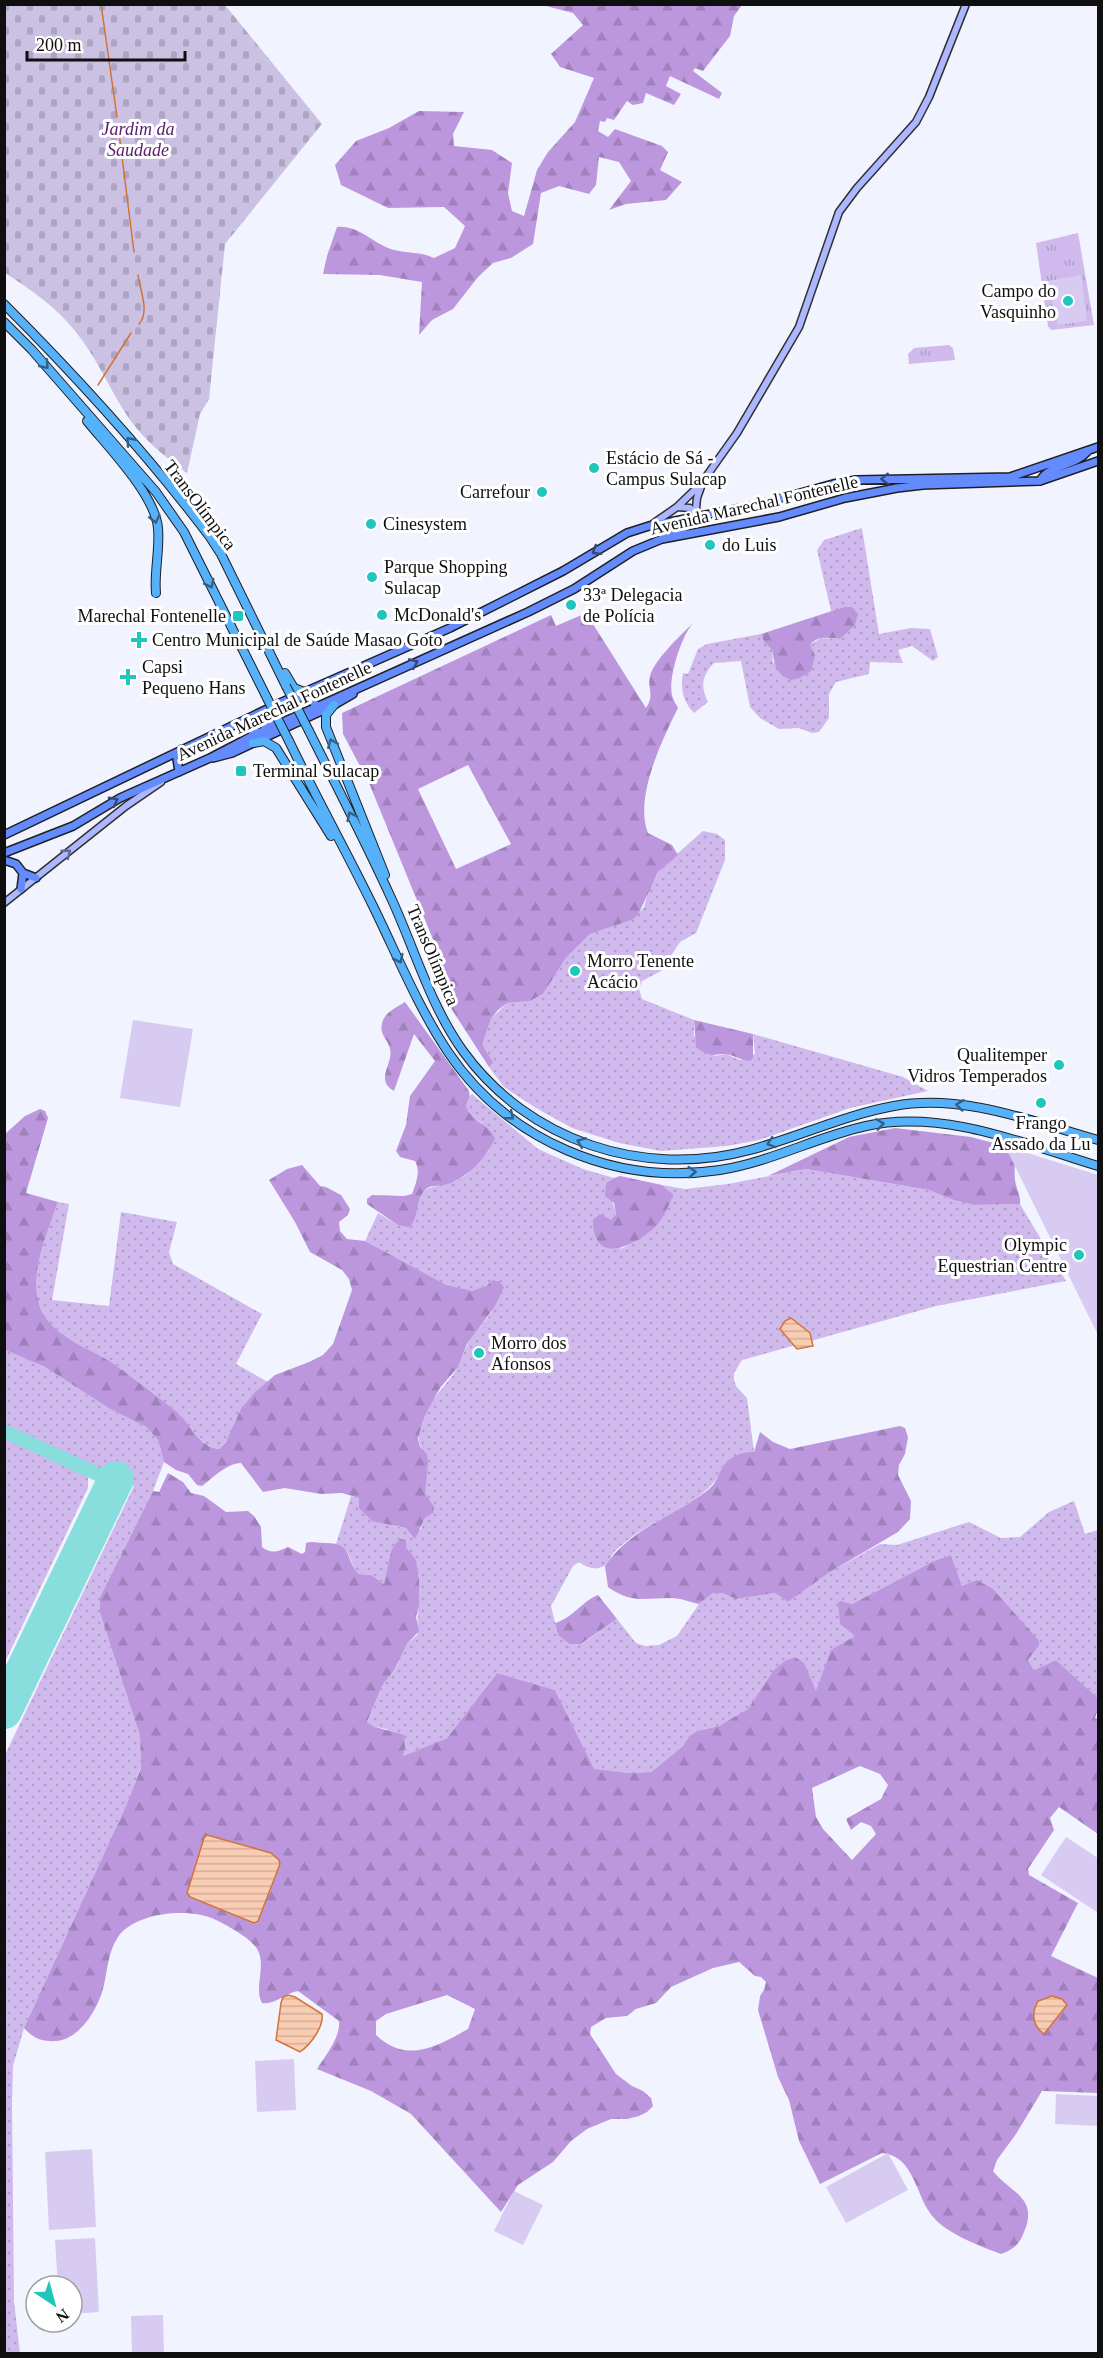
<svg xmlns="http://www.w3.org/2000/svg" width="1103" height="2358" viewBox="0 0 1103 2358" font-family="Georgia,serif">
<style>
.grass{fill:url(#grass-dots)}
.forest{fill:url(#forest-firs);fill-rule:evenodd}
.cemetery{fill:url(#cemetery-stones)}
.park{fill:url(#park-tufts)}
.pitch{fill:#d8cbf2}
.water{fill:url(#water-rules);stroke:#d37337;stroke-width:1.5}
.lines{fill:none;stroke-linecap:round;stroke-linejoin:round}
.stream{stroke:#d37337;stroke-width:1.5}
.taxiway{stroke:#8dd;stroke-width:14}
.runway{stroke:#8dd;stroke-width:36}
.secondary-casing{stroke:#313131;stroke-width:9}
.primary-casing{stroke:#202020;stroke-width:10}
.motorway-casing{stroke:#202020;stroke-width:10}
.secondary{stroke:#acb7ff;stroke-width:6}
.primary{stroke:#638bfe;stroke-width:7}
.motorway{stroke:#55b1fa;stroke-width:8}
.motorway-bridge-casing{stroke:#202020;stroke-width:10;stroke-linecap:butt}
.motorway-bridge{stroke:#55b1fa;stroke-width:8}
.oneway{stroke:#326084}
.oneway2{stroke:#35477b}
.oneway3{stroke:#656b93}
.poi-dot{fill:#20c6bb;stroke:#fff;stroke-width:2}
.labels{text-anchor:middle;stroke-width:6;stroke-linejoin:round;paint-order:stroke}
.park-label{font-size:18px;font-style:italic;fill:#591c6b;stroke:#fff}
.poi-label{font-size:18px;fill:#0f0f0f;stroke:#fff;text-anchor:start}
.street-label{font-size:18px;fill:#0f0f0f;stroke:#fff}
</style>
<defs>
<pattern id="grass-dots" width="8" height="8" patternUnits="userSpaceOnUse" patternTransform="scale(1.5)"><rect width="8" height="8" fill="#d0b9ec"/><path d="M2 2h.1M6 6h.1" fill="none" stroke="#b19ec9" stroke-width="1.8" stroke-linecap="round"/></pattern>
<pattern id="forest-firs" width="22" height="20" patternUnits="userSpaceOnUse" patternTransform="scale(1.5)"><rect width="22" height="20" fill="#bc97dd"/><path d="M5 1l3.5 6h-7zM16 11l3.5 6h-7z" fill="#a081bc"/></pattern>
<pattern id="cemetery-stones" width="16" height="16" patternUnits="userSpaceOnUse" patternTransform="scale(1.5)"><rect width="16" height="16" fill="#cbc1e3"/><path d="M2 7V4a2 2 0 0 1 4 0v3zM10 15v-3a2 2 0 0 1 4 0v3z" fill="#ada5c2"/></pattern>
<pattern id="park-tufts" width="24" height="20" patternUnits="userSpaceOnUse" patternTransform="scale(1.5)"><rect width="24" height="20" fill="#d0b9ec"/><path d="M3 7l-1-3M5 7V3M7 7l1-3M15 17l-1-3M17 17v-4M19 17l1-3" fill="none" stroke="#b19ec9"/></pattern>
<pattern id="water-rules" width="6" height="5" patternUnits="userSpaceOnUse" patternTransform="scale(1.5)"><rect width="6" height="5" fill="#f9ccb4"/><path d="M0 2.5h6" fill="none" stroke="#d4ae9a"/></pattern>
</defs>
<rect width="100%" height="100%" fill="#f1f4ff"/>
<path class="grass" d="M862,528L879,634L911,628L930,629L938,657L933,661L912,646L898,650L903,663L870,662L869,674L836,682L829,694V718L819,732L812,733L799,728L779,729L760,718L750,707L741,661L714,663C702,675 700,687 708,702L694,713C683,702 680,688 683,673L688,674L698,649L707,644L761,634L764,642L772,650L773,663L822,638L841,639L844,607L831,611L817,550L824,540Z
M703,831L717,834L725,840V860L696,933L680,942L661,971L642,981L639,989L642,999L694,1020V1036L715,1056L726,1054L740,1060L755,1054L753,1034L903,1077L928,1091L850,1108L759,1140L727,1146L661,1151L619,1143L572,1128L536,1108L504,1087L489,1067L492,1062L482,1045L491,1019L507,1003L530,1001L543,994L566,958L590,934L632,920L644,907L649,889L661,868Z
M472,1094L538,1149L583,1169L614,1178L606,1183L616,1213L611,1221L621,1249C649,1236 660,1222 674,1195L662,1185L685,1189L728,1184L806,1169L929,1190L953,1200L974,1205L1020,1204L1066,1281L936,1306L742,1360L734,1373V1380L736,1386L747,1398L754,1452L723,1467C713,1498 660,1516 633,1536C627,1541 620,1546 615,1551C611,1555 609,1563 604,1566C595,1571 586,1567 579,1562L573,1566L551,1606L558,1635L582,1644L617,1619L636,1643L645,1646L659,1645L677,1636L699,1604L713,1593H722L736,1599L775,1593L788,1602L830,1572L880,1544L897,1545L969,1522L1001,1538L1020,1537L1049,1512L1074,1501L1085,1534L1098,1530V1698L1056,1660L1034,1670L1028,1660L1039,1646L962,1586L951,1555L936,1560L852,1604L841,1601L845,1626L856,1635L816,1692L759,1694L748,1709L734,1718L719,1726L697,1731L689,1736L683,1746L651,1772L628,1773L594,1770L555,1690L497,1673L447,1738L403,1756L387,1729L375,1727L367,1722L382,1686L396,1668L407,1644L417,1635L419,1578L416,1561L406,1547L395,1544L384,1584L371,1575L359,1574C349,1564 352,1549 336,1544L351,1496L359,1498V1508L394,1526L406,1528L411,1533L421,1529L430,1501L426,1498C423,1487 428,1476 427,1465C427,1453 419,1449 419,1440C417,1414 439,1393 453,1375C460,1365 463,1352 469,1342C476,1331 488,1319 494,1308C497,1301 498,1289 499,1281L494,1280C487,1285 480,1290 472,1291C448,1293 388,1254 365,1241L378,1213L398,1225L415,1215C420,1177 438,1192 463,1177C473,1170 482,1159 490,1149L482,1123C472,1118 469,1115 466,1105Z
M58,1202L69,1204L52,1300L109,1306L121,1212L177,1222L169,1252L173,1264L262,1314L236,1364L268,1382C244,1402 240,1429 219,1449C198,1445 193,1427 179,1414C161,1398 140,1384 121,1369C95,1348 46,1338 38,1300C31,1268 48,1232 58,1202Z
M5,1350L45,1367L110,1409L146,1427L158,1440L164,1462L153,1491L100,1597V1613L140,1736L141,1767L124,1810L24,2028L13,2066L12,2104L14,2301L20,2354L4,2353V1757L134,1486L5,1426Z
M5,1435L81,1471L88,1478V1488L5,1662Z"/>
<path class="forest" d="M542,5H742L734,16L730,36L703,71L695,68L693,71L722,93L719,99L670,76L666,86L681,94L674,105L646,93L643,103L633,105L627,101L614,120L607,118L605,122L600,121L598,131L608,137L615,129L662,146L668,152L660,170L682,182L666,200L626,204L609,210L631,181L619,162L599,157L596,185L589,194L559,186L541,193L533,244L511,258L493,263L478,277L453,309L432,320L419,335L422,282L380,275L323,274L327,256L337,227C358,225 370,241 388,248C403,254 420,251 434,258L455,248L465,226L444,207L388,208L341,185L335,165L356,141L389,128L419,111L464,112L453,134L454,146L492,150L512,163L508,193L512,211L524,216L537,170L548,152L575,122L594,78L560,67L551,54L583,25L573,13Z
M844,607H852L858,614L855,625L840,639C830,638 817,635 810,645L815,655L811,671L800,678L791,680C775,674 775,664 772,650L764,642L761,634Z
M586,613L646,708C655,694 647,690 650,676C654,660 681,635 693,623C681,637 668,678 672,695C673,700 676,704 678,708C662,740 634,798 648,833L672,845L678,855L658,872L638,915L632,920L590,934L566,958L543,994L530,1001L507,1003L498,1010L491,1019L482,1045L493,1062L489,1067L445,999L434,942L369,783L343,734L342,713L551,615L556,626ZM468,765L511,844L456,869L418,789Z
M405,1002L469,1091L470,1097L466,1105C471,1123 486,1121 495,1138C486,1158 470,1176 448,1184C441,1187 432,1184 426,1189C414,1200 420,1218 409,1227L398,1225L367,1204V1199L372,1195L404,1196L412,1194C416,1183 421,1172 415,1161L400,1157L396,1151L406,1125L410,1096L435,1061L414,1034L394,1091C374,1080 394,1063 390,1049C388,1039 379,1035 382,1023C385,1012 396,1008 405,1002Z
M694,1020L753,1034V1058L750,1061C742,1060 737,1057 730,1055C715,1051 714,1061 696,1047Z
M40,1109L45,1111L48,1118L26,1193L58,1202C48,1232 31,1268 38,1300C46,1338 95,1348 121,1369C140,1384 161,1398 179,1414C193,1427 198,1446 219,1449L226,1442L241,1409L254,1393L275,1375L309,1362L323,1355L333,1344L352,1290L349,1279L342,1270L310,1252L295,1222L269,1180L287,1169L302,1165L320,1186L326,1187L341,1195L350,1209L348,1215L339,1222L340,1231L347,1239L365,1241L446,1285L472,1291L486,1286L493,1280L499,1281L504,1287L494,1308L467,1344L458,1367L440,1388L423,1419L418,1439L420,1447L427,1454L428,1464L425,1493L434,1507L433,1513L425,1518L415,1539L406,1528L372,1521L359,1508V1498L342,1493L321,1494L285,1488L263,1492L241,1463C227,1463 213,1478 202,1486L197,1485L188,1474L176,1470L164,1462L158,1440L146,1427L110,1409L45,1367L5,1350V1134L25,1116Z
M895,1128L971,1137L1016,1149C1015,1160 1014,1169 1015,1180C1016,1188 1021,1196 1020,1204L974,1205L953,1200L929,1190L806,1169L768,1176L849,1137Z
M620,1176L662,1185L674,1195C668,1206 663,1220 654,1228C633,1247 593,1266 593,1220L600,1214L611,1220L616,1214L614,1203L605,1196L606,1183L614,1178Z
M900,1426L905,1428L908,1437L905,1454L899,1465L898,1475L911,1501L910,1519L898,1532L830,1572L788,1602L775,1593L736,1599L722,1593H713L699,1604C690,1602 680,1598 671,1598C644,1598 632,1604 608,1587L605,1566C632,1527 673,1517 708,1490C717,1483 717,1476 723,1467C728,1457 744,1451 754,1452L760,1432L773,1442L790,1449Z
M168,1473L183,1482L191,1493L204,1496L226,1512L248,1511L254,1516L261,1527L262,1547C271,1554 278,1552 288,1547L302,1554L305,1552L306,1543C312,1541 318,1543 324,1543C354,1542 344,1559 359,1574L371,1575L384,1584L391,1552L395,1544L401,1539L406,1540V1547L416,1560L419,1578V1605L416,1617L419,1631L407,1644L395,1669L382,1686L367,1722L375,1727L404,1735L405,1747L403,1756L447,1738L497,1673L555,1690L594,1769L628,1773L651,1772L683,1746L689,1736L697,1731L719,1726L748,1709L774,1670L785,1661L795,1657L804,1663L816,1691L831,1650L855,1636L840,1624L838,1603L841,1601L852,1604L936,1560L951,1555L962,1586L977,1580L993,1589L1039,1641V1646L1028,1660L1034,1670L1056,1660L1098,1698V1709L1095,1718L1098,1719V1834L1059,1807L1050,1818L1054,1830L1028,1869L1029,1875L1078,1903L1051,1956L1098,1978V2093L1042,2091L1016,2134L997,2160L993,2171C1010,2193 1039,2197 1024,2232C1020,2244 1013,2250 1001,2254C982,2247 948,2234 935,2219C915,2199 916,2156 882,2153L820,2184L799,2141L789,2100L778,2077L758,2010L760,1996L764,1990L766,1982L761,1977L755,1976L739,1962L713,1968L671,1987L656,2003L636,2009L627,2016L606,2018L591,2027L590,2034L616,2074L632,2086L643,2091L651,2098L653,2106L647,2112L639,2116L627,2119H611L587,2129L571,2141L553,2162L518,2185L501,2212L411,2114L371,2091L317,2069C325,2056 341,2037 339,2021L298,1991C285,1993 276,2005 262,2003C254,1989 265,1969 259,1953C255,1940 228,1926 216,1920C191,1907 135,1912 118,1937C107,1954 108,1970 103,1989C97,2010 80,2039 56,2041C42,2042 33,2038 24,2028L124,1810L141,1768L140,1736L100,1613V1597L153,1491L159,1492ZM860,1766L880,1774L888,1785L881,1799L846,1819L851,1830L861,1822L871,1826L876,1834L852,1860L823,1829L816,1817L812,1788ZM447,1995L475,2009L468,2029C436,2047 407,2064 376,2035V2021L386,2014Z
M598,1595L617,1619L581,1644H570L558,1635L555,1623C573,1618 582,1601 598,1595Z"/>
<path class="cemetery" d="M9,4L225,5L322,124L225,244L209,399L200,414L187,473C166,458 143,439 128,417C109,389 97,357 75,331C56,307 30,289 5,273L4,8Z"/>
<path class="park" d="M1078,233L1094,325L1051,330L1048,326L1036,243Z
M949,345L953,348L955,360L909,364L908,354L914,348Z"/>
<path class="pitch" d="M1081,275L1087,321L1058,325L1048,281Z
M133,1020L193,1029L180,1107L120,1098Z
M1005,1146L1098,1175V1335Z
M1066,1837L1098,1858V1913L1041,1875Z
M294,2059L296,2110L257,2112L255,2061Z
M1056,2094L1098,2096V2126L1055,2124Z
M92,2149L96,2227L49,2230L45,2152Z
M888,2153L908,2190L846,2223L826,2187Z
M514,2191L543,2205L523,2245L494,2231Z
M95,2238L99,2312L72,2314V2286H58L55,2240Z
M163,2315L164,2353H132L131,2316Z"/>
<path class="water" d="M791,1318L810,1333L813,1346L797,1349L780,1329L785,1321Z
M207,1835L271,1853L279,1860L280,1864L258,1921L254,1923L190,1897L187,1893L204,1838Z
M288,1995L295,1997L322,2014C324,2027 310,2045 300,2052L276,2040L281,2003L283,1997Z
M1052,1996L1062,1999L1067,2005L1044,2034C1032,2025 1031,2014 1038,2001Z"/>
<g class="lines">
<path class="stream" d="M101,4L117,117
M118,125L134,252
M138,275C140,290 150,312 139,324
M98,385L131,333"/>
<path class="taxiway" d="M4,1431L114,1482"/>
<path class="runway" d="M4,1711L116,1479"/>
<g class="secondary-casing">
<path id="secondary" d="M677,507L690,508L694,512
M695,518L697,498L703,481L737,433L799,327L839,212L857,188L916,122L929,97L966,4
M654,523L677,507L703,482
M4,903L126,806L161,782"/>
</g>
<g class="primary-casing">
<path id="primary" d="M1040,481C1048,465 1075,466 1087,452
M673,534L686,527L695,518
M312,689L311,700L317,706
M245,720L252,722L256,726L252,736
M265,727L297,701L299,697L296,692
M213,758L232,753L334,705L353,694
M179,772L177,759L182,749
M4,835L282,702L450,628L563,571L627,533L649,526L757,505L833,484L856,480L1010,477L1098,447
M4,853L73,826L120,798L210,758L252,736L528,612L574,589L633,551L662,539L779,517L845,498L897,488L923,485L1040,481L1098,461
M4,860L16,864L23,873L21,889
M23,873L36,878"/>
</g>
<g class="motorway-casing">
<path id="motorway" d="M4,304C77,377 148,455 210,537L221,554L286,686
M4,322L32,350L156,492L184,532L267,698
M87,421C109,448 155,495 158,528C160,550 154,572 156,593
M285,673L294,688L304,692
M334,705L326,715V727L385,875
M309,731C337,787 366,843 392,900C415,950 430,1005 463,1051C528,1141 643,1179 750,1150C799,1137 844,1115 894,1106C963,1093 1034,1122 1098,1140
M289,741C316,797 346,851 373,906C397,955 418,1007 448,1052C508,1141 615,1186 720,1170C771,1162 816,1137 866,1126C944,1109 1025,1144 1098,1166
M253,743L264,741L276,748L331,836"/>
</g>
<use href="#secondary" class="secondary"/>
<use href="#primary" class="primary"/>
<use href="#motorway" class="motorway"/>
<g class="motorway-bridge-casing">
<path id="motorway-bridge" d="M286,686L309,731
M267,698L289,741"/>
</g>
<use href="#motorway-bridge" class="motorway-bridge"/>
</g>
<defs><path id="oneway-chevron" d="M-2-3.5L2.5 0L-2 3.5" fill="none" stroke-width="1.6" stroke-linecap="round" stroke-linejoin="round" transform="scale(1.5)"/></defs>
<g class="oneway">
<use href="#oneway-chevron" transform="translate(45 365) rotate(49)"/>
<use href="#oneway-chevron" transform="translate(130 441) rotate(-131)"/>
<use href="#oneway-chevron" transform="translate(155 519) rotate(77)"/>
<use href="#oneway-chevron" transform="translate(210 584) rotate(63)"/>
<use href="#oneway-chevron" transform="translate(332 743) rotate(-112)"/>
<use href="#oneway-chevron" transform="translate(351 816) rotate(-116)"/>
<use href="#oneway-chevron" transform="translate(399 959) rotate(64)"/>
<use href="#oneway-chevron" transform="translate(960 1105) rotate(-173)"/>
<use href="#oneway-chevron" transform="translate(510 1116) rotate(40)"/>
<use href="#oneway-chevron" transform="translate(880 1124) rotate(-8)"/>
<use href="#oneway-chevron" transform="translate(581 1142) rotate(-158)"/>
<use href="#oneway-chevron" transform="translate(771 1143) rotate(162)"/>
<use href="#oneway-chevron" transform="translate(692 1172) rotate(-4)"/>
</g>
<g class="oneway2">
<use href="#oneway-chevron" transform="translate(885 479) rotate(178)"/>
<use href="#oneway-chevron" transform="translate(596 551) rotate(148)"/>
<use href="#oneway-chevron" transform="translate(414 663) rotate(-23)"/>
<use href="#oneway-chevron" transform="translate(114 801) rotate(-28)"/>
</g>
<use class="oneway3" href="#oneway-chevron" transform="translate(67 853) rotate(-38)"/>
<g class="poi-dot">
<circle cx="1068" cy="301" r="6"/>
<circle cx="594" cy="468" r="6"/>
<circle cx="542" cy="492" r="6"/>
<circle cx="371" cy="524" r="6"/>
<circle cx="710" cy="545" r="6"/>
<circle cx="372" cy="577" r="6"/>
<circle cx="571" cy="605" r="6"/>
<circle cx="382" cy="615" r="6"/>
<rect x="232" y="610" width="12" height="12" rx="3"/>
<path d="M136 631h6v6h6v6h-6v6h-6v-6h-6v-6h6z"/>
<path d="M125 668h6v6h6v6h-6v6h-6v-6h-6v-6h6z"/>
<rect x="235" y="765" width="12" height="12" rx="3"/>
<circle cx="575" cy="971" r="6"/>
<circle cx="1059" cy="1065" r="6"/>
<circle cx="1041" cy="1103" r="6"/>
<circle cx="1079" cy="1255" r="6"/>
<circle cx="479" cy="1353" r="6"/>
</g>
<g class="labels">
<g class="park-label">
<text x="138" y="135">Jardim da<tspan x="138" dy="21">Saudade</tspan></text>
</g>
<g class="poi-label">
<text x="1056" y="297" text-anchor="end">Campo do<tspan x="1056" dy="21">Vasquinho</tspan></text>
<text x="606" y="464">Estácio de Sá -<tspan x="606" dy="21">Campus Sulacap</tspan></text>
<text x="530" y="498" text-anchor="end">Carrefour</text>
<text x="383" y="530">Cinesystem</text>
<text x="722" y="551">do Luis</text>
<text x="384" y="573">Parque Shopping<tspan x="384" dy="21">Sulacap</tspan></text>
<text x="583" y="601">33ª Delegacia<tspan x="583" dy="21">de Polícia</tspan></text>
<text x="394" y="621">McDonald's</text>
<text x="226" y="622" text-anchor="end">Marechal Fontenelle</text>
<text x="152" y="646">Centro Municipal de Saúde Masao Goto</text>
<text x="142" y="673">Capsi<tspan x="142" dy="21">Pequeno Hans</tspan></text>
<text x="253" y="777">Terminal Sulacap</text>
<text x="587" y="967">Morro Tenente<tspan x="587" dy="21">Acácio</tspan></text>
<text x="1047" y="1061" text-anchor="end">Qualitemper<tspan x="1047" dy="21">Vidros Temperados</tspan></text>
<text x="1041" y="1129" text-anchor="middle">Frango<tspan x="1041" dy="21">Assado da Lu</tspan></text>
<text x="1067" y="1251" text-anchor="end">Olympic<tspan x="1067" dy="21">Equestrian Centre</tspan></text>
<text x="491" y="1349">Morro dos<tspan x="491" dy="21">Afonsos</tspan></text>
</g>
<g class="street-label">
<text transform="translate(200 505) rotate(53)" y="6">TransOlímpica</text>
<text transform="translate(754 505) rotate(-13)" y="6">Avenida Marechal Fontenelle</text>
<text transform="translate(274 711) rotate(-25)" y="6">Avenida Marechal Fontenelle</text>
<text transform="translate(433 955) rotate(67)" y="6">TransOlímpica</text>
</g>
</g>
<rect width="1103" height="2358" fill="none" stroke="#0f0f0f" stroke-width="12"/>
<g transform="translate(54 2304) rotate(144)"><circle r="28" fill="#ffffff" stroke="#9f9f9f" stroke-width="1.5"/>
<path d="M0-4.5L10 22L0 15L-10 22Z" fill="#20c6bb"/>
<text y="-9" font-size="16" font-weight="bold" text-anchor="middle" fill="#0f0f0f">N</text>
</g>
<path d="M27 51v9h158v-9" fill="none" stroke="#0f0f0f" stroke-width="3"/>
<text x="36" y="51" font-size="18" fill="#0f0f0f" stroke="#ffffff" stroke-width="4.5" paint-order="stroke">200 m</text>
</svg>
